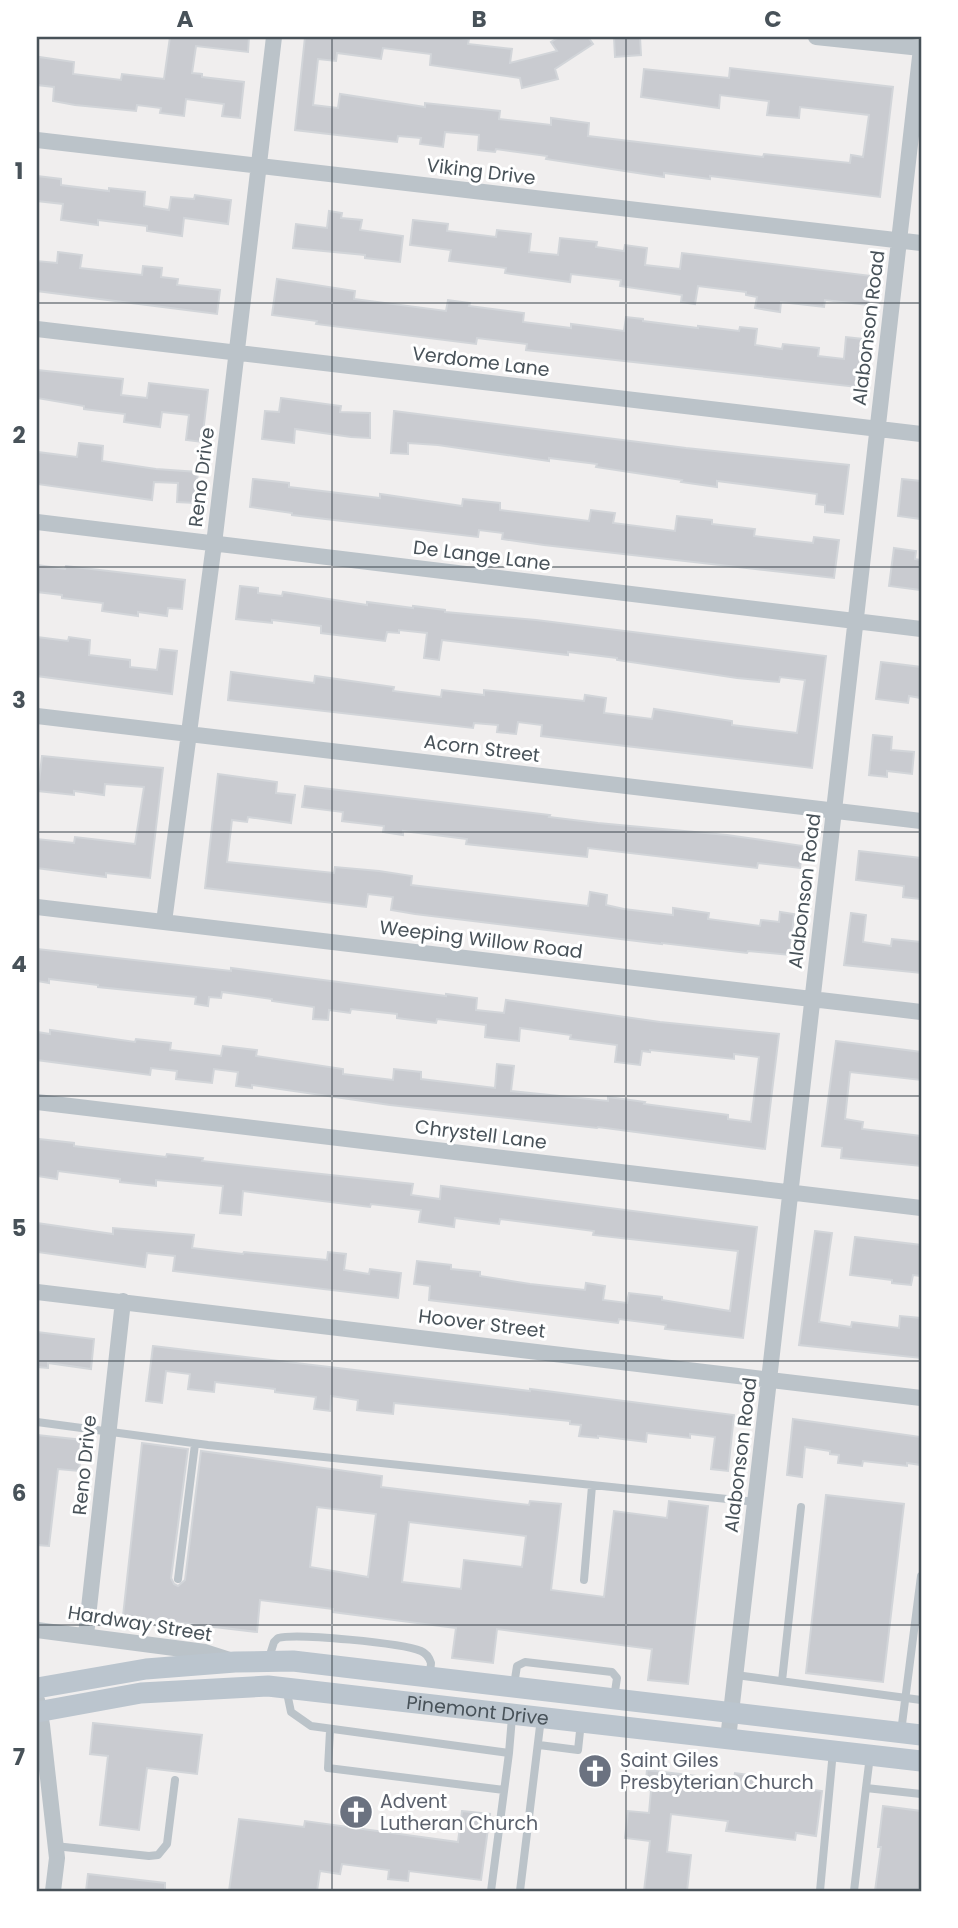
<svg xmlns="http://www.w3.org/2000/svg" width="958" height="1928" viewBox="0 0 958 1928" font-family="Poppins,sans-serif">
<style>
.building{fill:#c9cbd0;stroke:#d2d5d9;stroke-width:2;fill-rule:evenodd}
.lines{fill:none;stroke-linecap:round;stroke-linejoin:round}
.lane{stroke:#bbc3c9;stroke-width:8}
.street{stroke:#bbc3c9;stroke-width:16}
.secondary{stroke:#bbc5ce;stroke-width:21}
.grid{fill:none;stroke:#485259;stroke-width:2;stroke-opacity:0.55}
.labels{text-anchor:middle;stroke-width:6;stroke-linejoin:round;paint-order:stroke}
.street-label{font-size:19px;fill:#485259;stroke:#fff}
.worship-label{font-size:19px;fill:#5b616d;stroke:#fff;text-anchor:start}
.neatline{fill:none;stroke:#485259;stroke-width:2.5}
.grid-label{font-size:23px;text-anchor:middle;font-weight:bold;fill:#485259}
</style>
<rect width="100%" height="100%" fill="#f0eeee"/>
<path class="building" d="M170,37H249L248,52L196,46L192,73L202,74V77L244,82L240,118L222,116L224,104L186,99L184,116L160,113L161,108L137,105L136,111L75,105L53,101L54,87L37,85L39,57L74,62L73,74L121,80L122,74L164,79Z
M305,37H449L469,39L468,44L512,49L510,63L557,51L551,42L559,37H588L593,44L555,69L558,79L522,88L520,78L430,65L431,54L383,48L381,59L337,53L336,61L318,59L313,105L338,108L340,94L425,107V103L500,111L499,119L551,125V118L589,123L588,136L763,157L764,154L850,163L851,155L863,157L869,115L800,107L799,118L767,115L769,101L720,95L719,108L641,97L644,69L729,78L730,68L893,87L880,197L710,176V179L664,173V177L546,159L547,156L496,149L495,152L478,150L479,135L445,132L443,147L420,144L421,138L398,136L397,142L295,130Z
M614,37H640L641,55L615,57Z
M37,176L61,179V185L109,191V188L145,192L144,206L169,210L171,197L194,199L195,195L231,200L228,224L184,218L182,236L147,231V226L98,220V225L61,220L63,204L37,201Z
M329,211L342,213L341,218L362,220L360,230L403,236L400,262L365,258V255L293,248L296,224L327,228Z
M413,220L448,224L447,231L496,237L497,230L531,234L529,252L558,255L560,238L597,242L596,247L624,251L625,245L647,248L645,265L680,269L682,253L872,276L868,305L825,300L824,307L781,302L780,312L755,308L757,297L746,295V292L698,286L695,304L681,302L682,295L620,286L621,280L571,274L570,282L505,273L506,268L449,261L451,250L410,245Z
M58,252L82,255L80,268L142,275L143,266L162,268L161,277L178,279L177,285L220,290L217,314L37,291V261L57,263Z
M277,279L355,291L354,299L446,311L448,300L470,303L469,306L524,313L523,322L571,328V324L624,331L626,317L643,319V321L698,328V326L739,331L740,327L757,329L755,345L782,349L783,344L819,348L818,356L844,359L846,337L863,339L857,387L526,350L527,344L477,338L476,344L316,324L317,321L272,315Z
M37,370L123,379L121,395L147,398L149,383L208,390L202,442L186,440L189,415L162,412L160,427L124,422L125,414L84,409V406L37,398Z
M281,398L341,406L340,412L370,413V438L351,437L295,429L294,443L262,439L265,411L279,412Z
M394,411L686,448L849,465L843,514L825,512V505L816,504L817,494L717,481V487L681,482L682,480L596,467L597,464L549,458V461L438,445L408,443V454L391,453Z
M79,443L103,446L102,461L156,469L198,472L195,503L177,502L178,483L154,482L152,500L37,484V452L77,457Z
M253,479L289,483V487L380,498V494L462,506L463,499L500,503V510L589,521L591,510L615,513L613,523L675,531L677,516L712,520V524L755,529L754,536L813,543L814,537L839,540L834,578L544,545L502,539L503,533L479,530L478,537L292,515V513L250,507Z
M902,479L921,481V519L898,516Z
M894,548L916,551L915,559L921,560V590L889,586Z
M37,565L65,569L66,566L185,580L182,609L168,608L167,616L138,612V616L102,611L103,603L62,598V595L37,592Z
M240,586L258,588V593L282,596L283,592L367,605V602L413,608V606L445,610V612L536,620L826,656L812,768L541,736L542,725L518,722L516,734L497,732L498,725L474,723L473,728L228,700L231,672L314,683L315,676L394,687L393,691L441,697L442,690L484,695V690L584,701L585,695L606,698L604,713L652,719L654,709L732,721V725L797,733L805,680L780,677L779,682L737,678L617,660V658L568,652V655L442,640L439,660L424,658L427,633L399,630V633L387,632L385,641L321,633V626L272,620V623L236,619Z
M37,637L68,641L69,637L90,640L89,655L130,660V667L157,670L160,649L177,651L172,694L37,676Z
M881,662L921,667V698L909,696L908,703L876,699Z
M873,735L892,737L891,750L914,752L912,774L887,771V777L869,775Z
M42,756L163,768L150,878L106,873V877L37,868V839L74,843L75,837L135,844L144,787L105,784L104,795L74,791V795L38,791Z
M218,774L277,782L276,793L295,795L291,823L248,817L247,822L232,820L227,862L334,873L335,867L379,871L412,876L411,885L588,906L590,892L607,895L606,905L624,909L673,915V908L709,913L708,919L760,926L761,920L779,922L780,912L794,914L790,955L748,951L747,953L662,943V944L415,914L391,910L393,897L368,894L366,907L205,888Z
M305,786L550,815L549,817L598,823L727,835L803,846L800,868L758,863L757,868L588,848L587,857L466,844L467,839L403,831V835L383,832L384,826L342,821L343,812L302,807Z
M859,851L921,858L920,899L903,897L904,886L856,880Z
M851,913L866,915L863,942L891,946L892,939L921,942V973L844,965Z
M37,949L231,971V968L446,996V994L477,998L476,1010L504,1013L506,1000L660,1022L779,1034L765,1149L598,1127L597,1128L390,1105L252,1085V1088L236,1086L238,1072L214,1069L212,1083L176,1079L177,1071L151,1068L150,1075L37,1060V1032L50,1034V1030L135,1042L136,1039L171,1043L170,1050L221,1056L223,1046L257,1050L256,1056L343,1069V1074L393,1080L394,1069L421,1072V1079L495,1088L497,1064L514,1066L511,1091L608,1101V1097L645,1102L644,1104L728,1115V1119L751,1122L759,1057L734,1054V1059L650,1050V1052L642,1051L640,1065L615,1062L617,1045L570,1039L571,1035L520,1028L519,1041L485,1037L486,1025L437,1019L436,1023L397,1018V1014L351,1009L350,1013L329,1010L328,1020L313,1019L314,1007L272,1001V999L222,992L221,998L209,997L208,1006L195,1004L196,997L98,987V985L49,979V983L37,981Z
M836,1041L921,1052V1080L850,1072L845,1119L863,1122L862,1129L921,1136V1166L841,1158L842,1148L822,1146Z
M39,1139L74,1143V1146L166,1157L167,1154L203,1158L202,1161L413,1184L411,1195L440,1199L441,1186L757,1227L743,1338L665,1329L666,1325L619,1319L618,1323L429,1300L430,1286L414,1284L417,1261L451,1265V1269L480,1272V1276L530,1284L585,1290L586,1283L605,1286L603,1300L627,1303L629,1293L662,1297V1300L730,1311L738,1251L593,1235L594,1231L500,1219L499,1224L455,1218L454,1227L419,1222L421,1210L371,1204L370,1207L243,1191L241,1215L220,1213L223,1186L156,1180V1186L120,1182V1179L58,1171L57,1179L37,1176Z
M37,1223L113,1234V1228L194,1235L192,1248L243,1254L244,1252L327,1260L328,1252L346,1254L344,1270L369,1274L370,1269L401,1273L398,1298L173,1271L175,1256L147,1253L145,1267L37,1252Z
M815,1231L832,1233L819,1322L851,1327L852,1322L899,1328L900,1316L921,1318V1358L799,1345Z
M855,1237L921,1245V1276L913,1275L911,1285L892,1283V1280L850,1275Z
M37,1332L94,1339L91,1369L48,1363V1368L37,1367Z
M153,1346L530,1391V1389L734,1415L728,1471L711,1469L715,1437L690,1434V1438L647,1433L646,1442L598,1436V1438L579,1436L581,1425L570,1424V1421L394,1403L393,1414L357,1410L358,1400L331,1396L330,1411L314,1409L316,1397L275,1392V1389L215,1382L214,1392L188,1389L190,1374L166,1371L162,1403L146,1401Z
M793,1419L921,1437V1465L907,1463V1466L863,1461L862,1466L838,1463L839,1455L830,1454V1451L805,1447L802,1477L787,1475Z
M37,1435L83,1440L79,1471L58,1469L49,1546L37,1545Z
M142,1443L188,1449L171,1578L174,1584L178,1586L185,1580L201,1451L382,1476L381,1487L529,1505L530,1501L561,1504L551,1590L604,1597L614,1511L667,1518L669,1501L708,1506L688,1684L648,1680L652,1649L497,1629L493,1663L452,1658L456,1628L333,1612V1609L260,1600L257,1632L123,1616ZM317,1507L376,1514L368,1577L310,1567ZM409,1522L526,1536L522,1567L464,1560L461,1589L402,1582Z
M826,1495L904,1504L883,1682L806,1673Z
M93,1723L202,1735L197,1774L147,1768L139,1830L100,1825L108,1756L90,1754Z
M647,1770L696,1776V1779L733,1784L735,1773L802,1782L801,1788L822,1791L816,1836L796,1833L795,1840L726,1831L728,1821L671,1814L667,1852L691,1855L687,1891H644L650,1841L625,1838L628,1811L649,1813L651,1790L645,1789Z
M883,1806L921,1811V1891H875L881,1847H878Z
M462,1811L490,1814L481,1880L409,1871L408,1881L388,1879L389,1870L342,1864L340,1874L320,1871L317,1891H229L239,1819L304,1827L305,1821L458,1842Z
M88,1874L165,1883V1891H86Z"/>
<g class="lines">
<path class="lane" d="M37,1422L208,1445L756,1502
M178,1579L195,1444
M584,1580L592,1486
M268,1661L274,1642L278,1638C297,1633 402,1643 421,1651C426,1653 429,1657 431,1663L430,1674
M736,1675L921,1700
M782,1681L801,1507
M514,1685L517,1666L525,1662L612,1672L617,1678L614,1698
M286,1688L291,1712L311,1726L509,1753
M330,1731L328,1768L504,1790
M901,1732L921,1576
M539,1745L578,1750L581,1722
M870,1756L866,1788L921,1794
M55,1846L149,1856L158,1855L167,1844L175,1780
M491,1891L509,1753L512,1717
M520,1891L541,1718
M820,1891L833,1751
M854,1891L866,1788"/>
<path class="street" d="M816,37L921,48
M37,140L921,243
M37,329L921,434
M37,522L921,629
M37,716L921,821
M37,907L921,1012
M164,922L214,544L274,37
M37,1102L921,1208
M37,1292L921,1398
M37,1630L205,1652L230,1660
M86,1635L123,1301
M37,1700L42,1725L57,1858L53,1891
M728,1739L921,48"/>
<g class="secondary">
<path d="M37,1688L146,1669L235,1662L293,1661L921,1735"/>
<path id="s1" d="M37,1712L141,1693L268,1686L921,1761"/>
</g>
</g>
<path class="grid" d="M332,37V1891M626,37V1891M37,303H921M37,567H921M37,832H921M37,1096H921M37,1361H921M37,1625H921"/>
<defs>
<g id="church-disc" transform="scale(1.75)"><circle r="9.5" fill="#6b7280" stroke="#fff"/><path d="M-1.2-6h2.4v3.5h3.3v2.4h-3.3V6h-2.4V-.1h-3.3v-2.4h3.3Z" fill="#fff"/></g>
</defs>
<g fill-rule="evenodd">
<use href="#church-disc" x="595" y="1771"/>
<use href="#church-disc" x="356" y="1812"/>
</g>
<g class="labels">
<g class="street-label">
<text transform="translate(481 171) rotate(7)" y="7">Viking Drive</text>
<text transform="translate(868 328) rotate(-83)" y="7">Alabonson Road</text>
<text transform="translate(481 361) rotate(7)" y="7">Verdome Lane</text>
<text transform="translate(201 477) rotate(-83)" y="7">Reno Drive</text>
<text transform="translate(482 555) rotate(7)" y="7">De Lange Lane</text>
<text transform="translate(482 748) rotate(7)" y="7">Acorn Street</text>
<text transform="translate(804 891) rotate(-83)" y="7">Alabonson Road</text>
<text transform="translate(481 939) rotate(7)" y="7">Weeping Willow Road</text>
<text transform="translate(481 1134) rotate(7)" y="7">Chrystell Lane</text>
<text transform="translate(482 1323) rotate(7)" y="7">Hoover Street</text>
<text transform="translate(740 1455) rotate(-83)" y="7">Alabonson Road</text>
<text transform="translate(84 1465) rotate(-84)" y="7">Reno Drive</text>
<text transform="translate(140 1623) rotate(9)" y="7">Hardway Street</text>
<text dy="7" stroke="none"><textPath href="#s1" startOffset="444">Pinemont Drive</textPath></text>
</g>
<g class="worship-label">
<text x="620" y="1767">Saint Giles<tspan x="620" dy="22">Presbyterian Church</tspan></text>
<text x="380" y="1808">Advent<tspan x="380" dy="22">Lutheran Church</tspan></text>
</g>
</g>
<rect width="958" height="1928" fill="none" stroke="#ffffff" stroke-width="77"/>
<rect x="38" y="38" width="882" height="1852" class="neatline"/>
<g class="grid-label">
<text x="185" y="27">A</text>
<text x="479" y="27">B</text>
<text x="773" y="27">C</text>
<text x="19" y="179">1</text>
<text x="19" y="443">2</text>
<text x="19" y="708">3</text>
<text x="19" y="972">4</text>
<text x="19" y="1236">5</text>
<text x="19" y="1501">6</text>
<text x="19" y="1765">7</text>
</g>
</svg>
